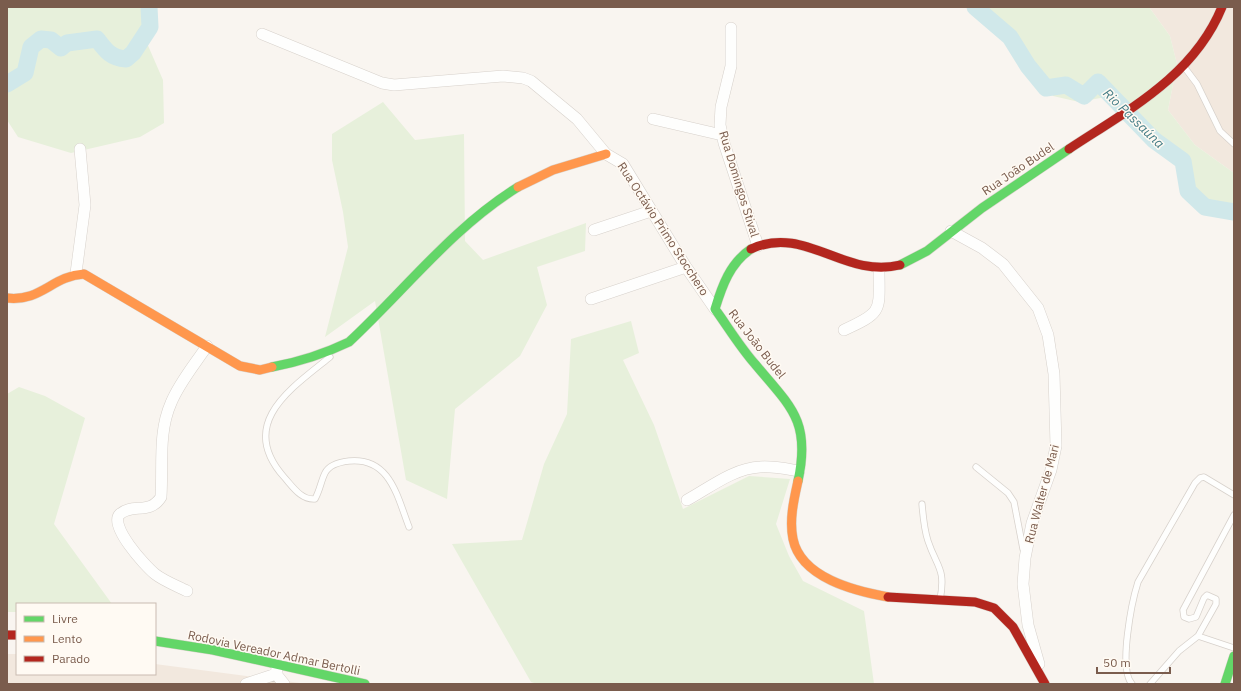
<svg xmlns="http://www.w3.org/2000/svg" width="1241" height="691" viewBox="0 0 1241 691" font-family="'IBM Plex Sans',sans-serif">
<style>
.residential{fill:#f2e8de}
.green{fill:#e7f0db}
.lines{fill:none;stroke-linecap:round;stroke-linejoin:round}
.river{stroke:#d0e8ea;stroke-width:17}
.lane-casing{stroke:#d7d1cb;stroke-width:7}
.street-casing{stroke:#d7d1cb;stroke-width:12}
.fast-casing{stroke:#d9d2cb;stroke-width:10}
.slow-casing{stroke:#d9d2cb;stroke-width:10}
.jam-casing{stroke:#d9d2cb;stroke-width:10}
.lane{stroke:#fefefd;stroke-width:5.5}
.street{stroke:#fefefd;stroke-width:11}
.fast{stroke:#63d668;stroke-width:9}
.slow{stroke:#ff974d;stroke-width:9}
.jam{stroke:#b3261e;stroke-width:9}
.labels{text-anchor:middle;stroke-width:3;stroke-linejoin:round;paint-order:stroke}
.street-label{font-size:12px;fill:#7a5c4d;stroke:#fffaf3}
.water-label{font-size:13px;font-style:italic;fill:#437c86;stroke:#fffaf3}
</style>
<rect width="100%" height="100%" fill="#f9f5f0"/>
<path class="residential" d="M1149,7H1234V173L1195,145L1168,110L1177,64L1170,36Z
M1191,191L1234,211V213L1194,202Z
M7,654H17V674H155V664L308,684H7Z"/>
<path class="green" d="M7,7H147L146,41L163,80L164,123L140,137L71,153L18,137L7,120Z
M975,7H1149L1170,36L1177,64L1168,110L1195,145L1234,173V211L1191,191L1181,159L1142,129L1111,96L1079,102L1053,96L1003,29Z
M383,102L415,140L464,134L465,241L483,260L586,223L585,251L537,267L547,305L520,356L455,409L447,499L406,480L375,301L325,337L348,247L343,212L332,160V134Z
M631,321L639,353L623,360L654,425L683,509L749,476L790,479L776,524L789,556L803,581L864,611L874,684H537L531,682L452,544L522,540L544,464L567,414L571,339Z
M19,387L45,396L85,418L54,524L112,604H17V612H7V394Z"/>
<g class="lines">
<path class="river" d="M975,7L1010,37L1028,66L1046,88L1066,85L1084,96L1098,82L1154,140L1183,161L1188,191L1205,207L1234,212
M7,84L25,73L31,47L41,39L51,40L61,48L67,43L97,39C106,51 111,58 126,59L133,53L150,27L149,7"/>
<g class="lane-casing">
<path id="lane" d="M1185,68L1197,84L1220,131L1234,144
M330,357C290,389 237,424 284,477C293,487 301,500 315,499C320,490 321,481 325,473C329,465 340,462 349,461C390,457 397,496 409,527
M976,467L1008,493L1014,502L1023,549
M922,504C923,516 924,529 928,541C937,568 946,568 940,600
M1198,636L1234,648
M1132,684C1118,669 1132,601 1138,582L1195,483L1200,478L1204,477L1234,495
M1150,684L1179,651L1198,636L1216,604V599L1207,595L1204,598L1196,617L1189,619L1184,617L1183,610L1234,515"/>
</g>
<g class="street-casing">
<path id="street" d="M731,28V66L721,107L720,125L724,143L758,246
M262,34L382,83L394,85L503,76L523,78L531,81L577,119L606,154L623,164L686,267L715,309
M653,119L722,135
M594,230L651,211
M951,231L982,248L1003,264L1038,308L1048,335L1054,374L1056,446L1051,470L1032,523L1025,558L1023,584L1028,625L1039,664
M76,273L85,205L80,149
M591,299L686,267
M844,330C884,312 879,311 879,269
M687,500C709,488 734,468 760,467C773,466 787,469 799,471
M187,591C177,586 164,581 155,574C145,566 108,525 120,514C132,503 150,515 161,497C163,466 158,432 171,403C179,383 195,364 207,346
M277,668L276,674L284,684
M246,684L276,674"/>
</g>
<g class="fast-casing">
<path id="fast" d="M751,249C730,263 722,286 715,309C728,327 740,347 755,364C791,407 811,421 798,481
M900,265L927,251L982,208L1069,149
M272,367C299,362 324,354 349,342C406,289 452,228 518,187
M155,641L213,650L365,684
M1225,684L1234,656"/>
</g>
<g class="slow-casing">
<path id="slow" d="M518,187L553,170L606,154
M7,298C41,302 52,276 84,274L240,366L260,370L272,367
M798,481C794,499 789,520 793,539C801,578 855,591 888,597"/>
</g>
<g class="jam-casing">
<path id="jam" d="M1069,149C1128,110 1194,76 1222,7
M751,249C805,224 844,279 900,265
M888,597L975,602L994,608L1013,627L1045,684
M7,635H17"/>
</g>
<use href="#lane" class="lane"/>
<use href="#street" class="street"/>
<use href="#fast" class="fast"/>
<use href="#slow" class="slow"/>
<use href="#jam" class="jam"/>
</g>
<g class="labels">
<g class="street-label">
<text transform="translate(1018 169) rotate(-34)" y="4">Rua João Budel</text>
<text transform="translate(739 184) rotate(73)" y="4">Rua Domingos Stival</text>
<text transform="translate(663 229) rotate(57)" y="4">Rua Octávio Primo Stocchero</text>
<text transform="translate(757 344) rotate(52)" y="4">Rua João Budel</text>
<text transform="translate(1042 494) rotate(-75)" y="4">Rua Walter de Mari</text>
<text transform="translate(274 653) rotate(12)" y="4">Rodovia Vereador Admar Bertolli</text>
</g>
<g class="water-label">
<text transform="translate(1134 118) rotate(44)" y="5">Rio Passaúna</text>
</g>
</g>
<rect width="1241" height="691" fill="none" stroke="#7a5c4d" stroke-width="16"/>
<rect x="16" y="603" width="140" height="72" fill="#fffaf3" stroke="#cabbb1"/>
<rect x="24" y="616" width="20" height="6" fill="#63d668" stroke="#cabbb1"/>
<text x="52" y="623" font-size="12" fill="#7a5c4d">Livre</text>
<rect x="24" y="636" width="20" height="6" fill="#ff974d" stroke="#cabbb1"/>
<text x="52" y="643" font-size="12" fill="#7a5c4d">Lento</text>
<rect x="24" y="656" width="20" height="6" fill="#b3261e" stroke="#cabbb1"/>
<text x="52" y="663" font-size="12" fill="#7a5c4d">Parado</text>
<path d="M1097 667v6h73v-6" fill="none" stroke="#7a5c4d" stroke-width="2"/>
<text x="1103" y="667" font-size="12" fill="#7a5c4d" stroke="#fffaf3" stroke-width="3" paint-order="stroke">50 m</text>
</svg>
